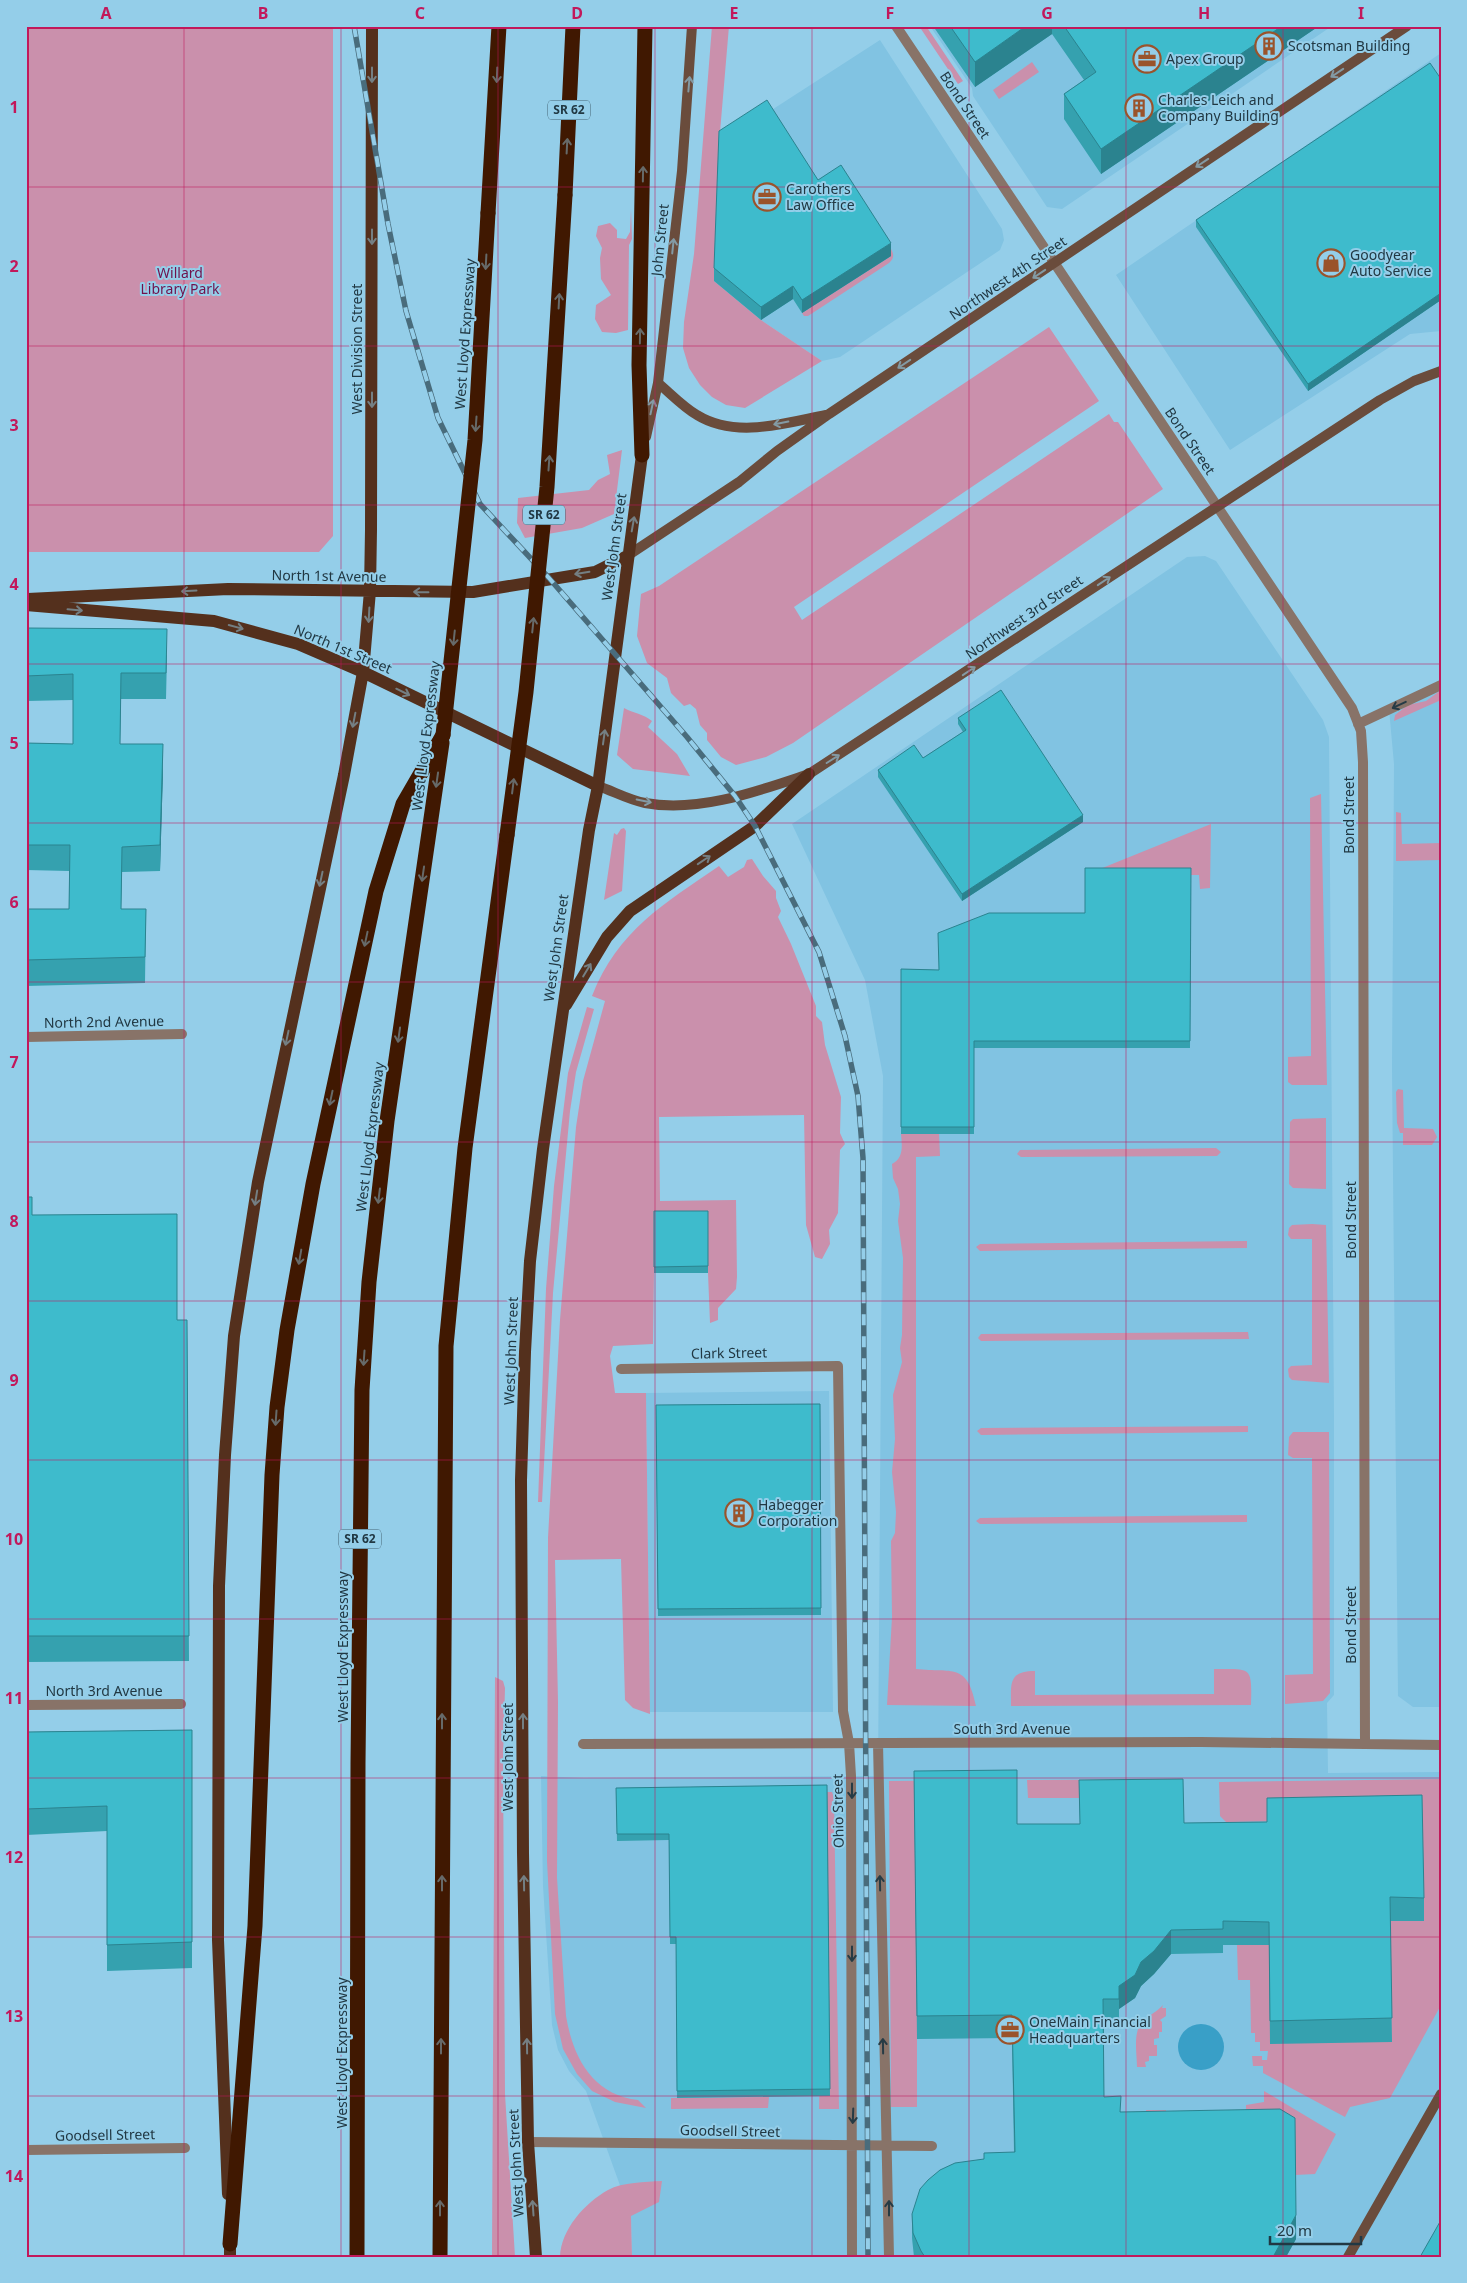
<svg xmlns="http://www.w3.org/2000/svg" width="1467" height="2283" viewBox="0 0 1467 2283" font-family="'Noto Sans',sans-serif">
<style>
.built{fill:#81c3e2}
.green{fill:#ca90ac}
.water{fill:#399fc7}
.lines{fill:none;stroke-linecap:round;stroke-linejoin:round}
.street{stroke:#887368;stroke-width:10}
.secondary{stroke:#6a4c3c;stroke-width:10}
.primary{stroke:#54301d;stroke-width:12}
.highway{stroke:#401801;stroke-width:15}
.rail-casing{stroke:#496c7c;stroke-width:5.5}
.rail{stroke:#94cee9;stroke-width:4;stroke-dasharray:11;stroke-linecap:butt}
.highway-bridge{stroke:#401801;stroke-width:15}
.wall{fill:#35a1af}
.shaded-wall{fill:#2b838f}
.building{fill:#3ebbcc;stroke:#2b838f}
.oneway{stroke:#839aa4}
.oneway2{stroke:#747f83}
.oneway3{stroke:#666a69}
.oneway4{stroke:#263b45}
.grid{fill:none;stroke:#c2185b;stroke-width:1;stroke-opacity:0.55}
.labels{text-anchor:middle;stroke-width:4;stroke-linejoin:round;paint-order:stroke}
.shield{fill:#94cee9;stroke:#446575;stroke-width:1}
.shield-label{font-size:12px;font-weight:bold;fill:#213843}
.poi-label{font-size:14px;fill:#213843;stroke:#94cee9;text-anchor:start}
.street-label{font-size:14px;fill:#213843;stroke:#94cee9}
.park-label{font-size:14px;fill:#70124c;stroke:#94cee9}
.neatline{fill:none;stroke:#c2185b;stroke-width:2}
.grid-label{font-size:16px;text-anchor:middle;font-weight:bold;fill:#c2185b}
</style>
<rect width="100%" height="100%" fill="#94cee9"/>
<path class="built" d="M930,26H1332L1062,209L1047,207L973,96L972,88Z
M880,40L1002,229L1004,240L1000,250L840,357L822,361L761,320L714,281L719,144Z
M1441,53V331L1410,334L1230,450L1116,275Z
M1205,556L1216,561L1323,720L1329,737L1334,1417V1695L1327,1703L1328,1773L1441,1772V2257H632L631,2216L586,2091L569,2071L558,2050L552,2025L543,1886L541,1776L584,1778L878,1776L883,1076L865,980L792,824L1187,557Z
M1441,685V1707H1413L1398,1696L1392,1068L1394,764L1389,709Z
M829,1391L833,1712H650L646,1393Z"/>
<path class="green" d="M26,26H333V536L319,552H26Z
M712,26H729L719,144L714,281L761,320L822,361L745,408L726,405L712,397L700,385L689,368L683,348L684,322L694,254Z
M919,26H926L963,81L958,84Z
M1032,62L1039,72L999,99L993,90Z
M631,209L632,239L629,245L628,330L616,333L602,332L595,319L596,305L611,295L601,279L600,258L602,248L596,236L598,226L610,223L617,230V238L626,239L630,232Z
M887,242C892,251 897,256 889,263L808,316H804L802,313L891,256Z
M1049,327L1099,401L794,607L802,620L1109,414L1114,422H1118L1163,489L793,743L766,757L736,765L721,757L707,740V733L700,725L696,709L690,704L684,706L671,693L667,678L647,663L637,636L641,594L659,586Z
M622,450L614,514L582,528L525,538L517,523L518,498L589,490L598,480L610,474L607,455Z
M1441,690V700L1394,721L1395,715L1408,705L1426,701Z
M624,708C633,713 644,714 652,721L648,727L677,754L690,776L633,769L617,755Z
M1321,794L1327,1085H1292L1288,1082V1057L1311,1056L1310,798Z
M1396,812L1401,813V815L1402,844L1441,843V860L1396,861Z
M1211,824L1210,888L1200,889L1199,875H1085Z
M624,828L626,831L622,891L604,900L614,833L617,835L621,829Z
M752,859L763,876L776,891V898L781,911L778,917L791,944L816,1006V1016L822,1022L825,1045L841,1097L840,1133L845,1144L840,1150L838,1213L829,1230L830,1244L822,1259L815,1257L806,1225L804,1115L659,1117L660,1201L736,1200L737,1277L736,1289L718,1308V1320L710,1323L708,1273H654L653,1344L613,1346L610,1356L615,1393H646L650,1714L633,1708L625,1700L621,1559L555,1560L558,1702L557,1878L566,2016C573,2058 593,2095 638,2100L646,2108L615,2102L592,2091L577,2074L563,2049L555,2014L547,1861L548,1538L560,1320L576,1127L583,1081L605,1001L592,996C618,930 664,904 719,866L728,877L744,867L747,860Z
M587,1007L594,1009L576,1072L570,1111L553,1293L542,1502H538L546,1289L554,1186L568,1073Z
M1398,1089L1403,1090L1404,1128L1433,1129L1437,1137L1432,1145H1403V1133H1400L1397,1123L1396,1092Z
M1326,1118V1189L1293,1188L1289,1184L1290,1122L1293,1119Z
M939,1133L940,1156L916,1157V1669C953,1673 967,1662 976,1706L887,1705L892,1617L891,1541L895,1533L896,1512L892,1472L895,1439L893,1395L902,1362L900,1348L902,1335L903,1258L898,1221L900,1204L898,1189L893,1178L892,1164C904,1158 902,1145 901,1134Z
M1216,1148L1221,1152L1217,1156L1021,1157L1017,1154L1020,1150Z
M1312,1224L1326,1225L1329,1383L1292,1380L1289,1377L1288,1369L1291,1366L1312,1365V1239H1291L1288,1235L1289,1228L1292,1225Z
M1247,1241V1248L980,1251L976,1247L980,1244Z
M1248,1332L1249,1339L981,1341L978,1338L981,1334Z
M1248,1426V1432L981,1435L977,1431L981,1428Z
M1293,1432H1329L1330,1693L1323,1701L1285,1704V1675L1313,1674L1312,1458H1293L1288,1455L1289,1437Z
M1247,1515V1522L980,1524L976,1521L980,1518Z
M1214,1669C1252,1669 1252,1666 1251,1705L1011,1706C1011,1684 1008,1671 1035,1671V1695L1214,1694Z
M495,1677L503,1681L505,1688L503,1758L505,2094L515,2257H492Z
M1182,1779L1183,1798H1028L1027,1780Z
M1441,1779V2005L1390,2098L1350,2107L1345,2117L1263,2073V2066H1253L1252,2056H1262V2060H1267L1268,2051H1260V2042H1255V2033H1251L1250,1980H1238L1237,1945H1269L1390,1921L1422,1819L1226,1822L1220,1816L1219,1782Z
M1016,1780L917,2017V2107H891L889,1781Z
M827,1792H832L834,1798L839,2109H819Z
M1163,2005L1162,2008H1166V2016L1160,2020L1162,2022V2032H1159V2038L1154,2039V2045H1157V2056H1149V2061L1145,2062L1146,2067H1137C1137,2053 1132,2030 1144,2020C1151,2014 1155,2013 1163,2005Z
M1264,2091L1336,2134L1315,2174L1295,2175L1146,2146V2110H1166V2119L1246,2112V2105L1264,2102Z
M769,2097L768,2108L671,2109V2098Z
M662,2181L659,2202L631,2216L632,2257H560C561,2229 585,2203 608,2190C623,2182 645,2182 662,2181Z"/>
<path class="water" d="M1178 2047a23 23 0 1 1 46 0a23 23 0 1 1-46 0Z"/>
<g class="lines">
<path class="street" d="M896,26L1352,708L1361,731L1363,762L1365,1743
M1358,724L1441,685
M26,1037L182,1034
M621,1369L838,1366L843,1711L849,1743L851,1776L852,2257
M26,1705L181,1704
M878,1743L889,2257
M583,1744L1201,1742L1441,1745
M528,2142L932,2146
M26,2150L185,2148"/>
<path class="secondary" d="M658,383C670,393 683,407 697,415C736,439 785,423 826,415
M646,437L658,383L682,171L692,26
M627,556L739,482L777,451L829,414L1407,26
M598,786C613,791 629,800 645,803C699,813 758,791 809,774L1380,400L1414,381L1441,371
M1348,2257L1441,2094"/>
<path class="primary" d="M28,599L228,589L473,592L595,572L627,556
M26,605L214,621L298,644L363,672L598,786
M566,1005L607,937L630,911L755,826L809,774
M228,2194L218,1940L219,1586L225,1455L234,1336L258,1182L344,775L363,672L370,591L371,530L372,26
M230,2234V2257
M536,2257L528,2142L523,1853L521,1480L525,1352L530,1261L543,1149L589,830L598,786L642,455"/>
<path class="highway" d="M565,195L573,26
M488,213L499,26
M642,455L639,365L645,26
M230,2244L255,1926L272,1475L277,1407L287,1330L313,1184L376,891L403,804L443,735
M357,2257L358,1764L362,1390L369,1282L387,1121L442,743
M440,2257L446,1346L465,1148L507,835"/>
<g class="rail-casing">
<path id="rail" d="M354,26L388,224L406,311L438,418L480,504L549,578L687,737L735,796L755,826L819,952L845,1036L858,1096L863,1158L868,2257"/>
</g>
<use href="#rail" class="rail"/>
<path class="highway-bridge" d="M443,735L475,440L488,213
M507,835L526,692L547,487L565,195"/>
</g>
<path class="wall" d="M933,26H1319L1101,174L1064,119V94L1084,80L1052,34L975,87Z
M1441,79V300L1308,391L1196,227V220Z
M818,180L891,256L802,313L793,299L761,320L714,281V268Z
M26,628L167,655L166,699H121L120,744L163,770L160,871L122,872L121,909H146L145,983L26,986V909H69V871L26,870V743L73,744V700L26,701Z
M958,718L1083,822L962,901L878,777V770L923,758L963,732L958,724Z
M1191,868L1190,1048H974V1134H901V969L939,970L1085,913Z
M26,1197L32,1215L177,1320H187L189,1661L26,1662Z
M654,1211H708V1273H654Z
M820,1404L821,1615L658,1616L656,1405Z
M192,1730V1968L107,1971V1831L26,1835V1732Z
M914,1771L1017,1824H1080L1079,1780L1184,1823L1267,1822V1798L1424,1898V1921H1390L1392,2042L1270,2044L1269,1945H1223V1953L1171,1954L1154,1974L1141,1986L1135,1998L1119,2009V2023L1104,2022V2097L1121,2112L1296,2239L1286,2257H914L912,2238V2214L984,2159L1014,2152L1012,2038L917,2039Z
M827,1785L830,2096L677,2098L676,1944H670L669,1840L617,1841L616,1788Z"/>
<path class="shaded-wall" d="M1026,26H1052V34L975,87V62Z
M1282,26H1319L1101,174V149Z
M891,243V256L802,313V300Z
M793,286V299L761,320V307Z
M1441,293V300L1308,391V384Z
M163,744V770L160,871V845Z
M1083,815V822L962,901V894Z
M1171,1930V1954L1154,1974L1141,1986L1135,1998L1119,2009V2023V1986Z
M1296,2215V2239L1286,2257H1273Z"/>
<path class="building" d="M950,26H1026L975,62Z
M1064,26H1282L1101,149L1064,94L1096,72Z
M1430,63L1441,79V293L1308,384L1196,220Z
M767,100L818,180L841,165L891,243L802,300L793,286L761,307L714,268L719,131Z
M26,628L167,629L166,673H121L120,744H163L160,845L122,847L121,909H146L145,957L26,960V909H69L70,845H26V743L73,744V674L26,676Z
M1001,690L1083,815L962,894L878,770L914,745L923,758L966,730L958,718Z
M1085,868H1191L1190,1041H974V1127H901V969L939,970L938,933L989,913H1085Z
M26,1197H32V1215L177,1214V1320H187L189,1636H26Z
M654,1211H708V1266L654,1267Z
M820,1404L821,1608L658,1609L656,1405Z
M192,1730V1942L107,1945V1806L26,1809V1732Z
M1017,1770V1824H1080L1079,1780L1183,1779L1184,1823L1267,1822V1798L1422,1795L1424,1898L1390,1897L1392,2018L1270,2021L1269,1922L1223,1921V1929L1171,1930L1154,1951L1141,1962L1135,1975L1119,1986V1999H1103L1104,2097L1121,2096L1120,2112L1280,2109L1295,2118L1296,2215L1273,2257H925L921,2251L913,2233L912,2214L920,2189L928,2180L940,2170L955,2163L984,2159V2153L1015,2152L1012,2015L917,2016L914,1771Z
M827,1785L830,2089L677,2091L676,1937H670L669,1834H617L616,1788Z
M1441,2220V2257H1420Z"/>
<defs><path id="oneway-shaft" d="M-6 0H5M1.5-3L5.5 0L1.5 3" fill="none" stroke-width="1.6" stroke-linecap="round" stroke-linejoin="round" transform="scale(1.25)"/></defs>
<g class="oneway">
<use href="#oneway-shaft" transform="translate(1337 73) rotate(146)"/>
<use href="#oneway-shaft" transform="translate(689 84) rotate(-85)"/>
<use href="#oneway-shaft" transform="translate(1202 163) rotate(146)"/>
<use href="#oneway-shaft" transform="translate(673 246) rotate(-84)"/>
<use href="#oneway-shaft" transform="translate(1039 274) rotate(146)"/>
<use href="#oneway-shaft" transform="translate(904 364) rotate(146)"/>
<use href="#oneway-shaft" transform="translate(652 407) rotate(-78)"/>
<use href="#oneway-shaft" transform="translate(781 423) rotate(169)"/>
<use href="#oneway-shaft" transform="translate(1104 581) rotate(-34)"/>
<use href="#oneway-shaft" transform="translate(969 671) rotate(-34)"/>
<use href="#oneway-shaft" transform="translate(833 759) rotate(-32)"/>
<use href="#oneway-shaft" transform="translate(644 801) rotate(12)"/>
</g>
<g class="oneway2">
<use href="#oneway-shaft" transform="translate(372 75) rotate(90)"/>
<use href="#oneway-shaft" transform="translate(372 237) rotate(90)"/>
<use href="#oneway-shaft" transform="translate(372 400) rotate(90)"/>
<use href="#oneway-shaft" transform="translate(633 524) rotate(-80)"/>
<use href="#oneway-shaft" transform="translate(582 573) rotate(171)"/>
<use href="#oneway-shaft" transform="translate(189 591) rotate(177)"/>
<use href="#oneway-shaft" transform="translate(421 592) rotate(-179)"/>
<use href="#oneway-shaft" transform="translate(75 610) rotate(5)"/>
<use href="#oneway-shaft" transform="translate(369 615) rotate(93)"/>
<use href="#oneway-shaft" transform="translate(236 627) rotate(15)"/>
<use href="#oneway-shaft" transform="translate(403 692) rotate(26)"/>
<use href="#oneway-shaft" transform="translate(354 720) rotate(101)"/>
<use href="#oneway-shaft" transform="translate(604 737) rotate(-82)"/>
<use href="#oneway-shaft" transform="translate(704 860) rotate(-34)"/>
<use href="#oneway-shaft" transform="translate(321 879) rotate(102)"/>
<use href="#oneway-shaft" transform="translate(587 970) rotate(-59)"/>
<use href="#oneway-shaft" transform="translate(287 1038) rotate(102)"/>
<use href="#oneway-shaft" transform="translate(256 1198) rotate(99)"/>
<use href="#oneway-shaft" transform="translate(523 1721) rotate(-90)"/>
<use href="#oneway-shaft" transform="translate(524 1883) rotate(-91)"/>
<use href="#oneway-shaft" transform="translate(527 2046) rotate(-91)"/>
<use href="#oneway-shaft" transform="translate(533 2208) rotate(-94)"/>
</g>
<g class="oneway3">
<use href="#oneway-shaft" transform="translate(497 75) rotate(92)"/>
<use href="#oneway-shaft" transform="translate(567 146) rotate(-87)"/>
<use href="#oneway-shaft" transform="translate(643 174) rotate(-89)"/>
<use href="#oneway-shaft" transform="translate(486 262) rotate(93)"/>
<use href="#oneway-shaft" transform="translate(559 301) rotate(-87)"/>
<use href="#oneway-shaft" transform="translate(640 336) rotate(-89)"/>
<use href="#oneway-shaft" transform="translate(476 424) rotate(94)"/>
<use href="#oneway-shaft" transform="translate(549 463) rotate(-86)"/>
<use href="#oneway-shaft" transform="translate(533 625) rotate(-84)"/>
<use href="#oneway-shaft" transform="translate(454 638) rotate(96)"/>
<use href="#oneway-shaft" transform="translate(437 780) rotate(98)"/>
<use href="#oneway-shaft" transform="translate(513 786) rotate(-83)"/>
<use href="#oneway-shaft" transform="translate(423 874) rotate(98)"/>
<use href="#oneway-shaft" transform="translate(366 939) rotate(102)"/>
<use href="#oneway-shaft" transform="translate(399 1035) rotate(98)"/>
<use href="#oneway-shaft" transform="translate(331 1098) rotate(102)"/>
<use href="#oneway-shaft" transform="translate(379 1196) rotate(97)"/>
<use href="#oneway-shaft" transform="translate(300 1257) rotate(100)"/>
<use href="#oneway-shaft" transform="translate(364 1358) rotate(94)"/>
<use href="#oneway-shaft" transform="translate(276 1418) rotate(94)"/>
<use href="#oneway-shaft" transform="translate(442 1721) rotate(-90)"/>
<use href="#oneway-shaft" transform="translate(442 1883) rotate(-90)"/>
<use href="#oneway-shaft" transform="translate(441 2046) rotate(-90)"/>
<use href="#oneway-shaft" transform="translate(440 2208) rotate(-90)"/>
</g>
<g class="oneway4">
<use href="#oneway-shaft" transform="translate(1399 705) rotate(155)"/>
<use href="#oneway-shaft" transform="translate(852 1791) rotate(90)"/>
<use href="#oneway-shaft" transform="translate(880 1883) rotate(-91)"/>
<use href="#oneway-shaft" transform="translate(852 1954) rotate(90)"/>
<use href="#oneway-shaft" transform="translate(883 2046) rotate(-91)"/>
<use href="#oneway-shaft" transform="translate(853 2116) rotate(92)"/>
<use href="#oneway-shaft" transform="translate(889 2208) rotate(-90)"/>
</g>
<path class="grid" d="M184,26V2257M341,26V2257M498,26V2257M655,26V2257M812,26V2257M969,26V2257M1126,26V2257M1283,26V2257M26,187H1441M26,346H1441M26,505H1441M26,664H1441M26,823H1441M26,982H1441M26,1142H1441M26,1301H1441M26,1460H1441M26,1619H1441M26,1778H1441M26,1937H1441M26,2096H1441"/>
<defs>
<g id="building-ring" transform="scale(1.4375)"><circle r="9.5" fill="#94cee9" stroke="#9a532b" stroke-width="1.5"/><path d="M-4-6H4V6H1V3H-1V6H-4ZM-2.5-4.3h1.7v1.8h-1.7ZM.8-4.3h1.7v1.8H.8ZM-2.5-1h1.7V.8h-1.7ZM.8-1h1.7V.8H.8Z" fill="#9a532b"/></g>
<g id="office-ring" transform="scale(1.4375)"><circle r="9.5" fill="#94cee9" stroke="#9a532b" stroke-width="1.5"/><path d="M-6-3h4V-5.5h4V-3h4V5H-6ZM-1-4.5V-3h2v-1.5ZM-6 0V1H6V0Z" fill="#9a532b"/></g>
<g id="shop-ring" transform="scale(1.4375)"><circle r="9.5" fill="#94cee9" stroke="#9a532b" stroke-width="1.5"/><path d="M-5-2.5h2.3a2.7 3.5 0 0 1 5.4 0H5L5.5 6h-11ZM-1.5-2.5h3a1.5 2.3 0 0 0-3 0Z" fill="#9a532b"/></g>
</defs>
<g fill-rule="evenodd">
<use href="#building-ring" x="1269" y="46"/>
<use href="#office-ring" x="1147" y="59"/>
<use href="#building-ring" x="1139" y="108"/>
<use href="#office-ring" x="767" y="197"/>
<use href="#shop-ring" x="1331" y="263"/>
<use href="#building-ring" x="739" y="1513"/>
<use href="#office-ring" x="1010" y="2030"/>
</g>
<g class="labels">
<g class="shield">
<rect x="548" y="100.5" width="42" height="19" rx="4"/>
<rect x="523" y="505.5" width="42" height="19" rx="4"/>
<rect x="339" y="1529.5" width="42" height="19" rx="4"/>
</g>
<g class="shield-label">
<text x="569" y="114">SR 62</text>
<text x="544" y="519">SR 62</text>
<text x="360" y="1543">SR 62</text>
</g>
<g class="poi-label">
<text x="1288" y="51">Scotsman Building</text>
<text x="1166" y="64">Apex Group</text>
<text x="1158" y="105">Charles Leich and<tspan x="1158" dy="16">Company Building</tspan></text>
<text x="786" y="194">Carothers<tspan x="786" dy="16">Law Office</tspan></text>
<text x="1350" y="260">Goodyear<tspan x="1350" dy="16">Auto Service</tspan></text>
<text x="758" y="1510">Habegger<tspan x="758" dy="16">Corporation</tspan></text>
<text x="1029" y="2027">OneMain Financial<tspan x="1029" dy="16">Headquarters</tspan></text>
</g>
<g class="street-label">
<text transform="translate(965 105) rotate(56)" y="5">Bond Street</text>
<text transform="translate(660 240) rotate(-84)" y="5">John Street</text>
<text transform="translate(1008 278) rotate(-34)" y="5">Northwest 4th Street</text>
<text transform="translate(465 334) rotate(-86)" y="5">West Lloyd Expressway</text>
<text transform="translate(357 349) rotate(-90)" y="5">West Division Street</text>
<text transform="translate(1190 441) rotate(56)" y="5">Bond Street</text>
<text transform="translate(614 547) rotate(-82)" y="5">West John Street</text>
<text transform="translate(329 576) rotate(1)" y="5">North 1st Avenue</text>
<text transform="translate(1024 617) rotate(-34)" y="5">Northwest 3rd Street</text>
<text transform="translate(343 649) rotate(23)" y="5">North 1st Street</text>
<text transform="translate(426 736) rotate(-83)" y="5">West Lloyd Expressway</text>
<text transform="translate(1349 815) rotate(-90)" y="5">Bond Street</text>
<text transform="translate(556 948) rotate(-82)" y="5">West John Street</text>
<text transform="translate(104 1022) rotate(-1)" y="5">North 2nd Avenue</text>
<text transform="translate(370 1137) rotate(-83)" y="5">West Lloyd Expressway</text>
<text transform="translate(1351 1220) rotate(-90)" y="5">Bond Street</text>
<text transform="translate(511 1351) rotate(-88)" y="5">West John Street</text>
<text transform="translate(729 1353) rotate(-1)" y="5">Clark Street</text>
<text transform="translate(1351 1625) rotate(-90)" y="5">Bond Street</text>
<text transform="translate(343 1647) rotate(-90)" y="5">West Lloyd Expressway</text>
<text x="104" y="1696">North 3rd Avenue</text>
<text x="1012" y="1734">South 3rd Avenue</text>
<text transform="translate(508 1757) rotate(-90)" y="5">West John Street</text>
<text transform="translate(838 1811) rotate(-91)" y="5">Ohio Street</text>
<text transform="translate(342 2053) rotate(-90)" y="5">West Lloyd Expressway</text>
<text transform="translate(730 2131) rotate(1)" y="5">Goodsell Street</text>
<text transform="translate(105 2135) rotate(-1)" y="5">Goodsell Street</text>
<text transform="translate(516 2163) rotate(-93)" y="5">West John Street</text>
</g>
<g class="park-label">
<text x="180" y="278">Willard<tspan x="180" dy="16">Library Park</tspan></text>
</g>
</g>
<rect width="1467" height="2283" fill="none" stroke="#94cee9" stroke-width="55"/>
<path d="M1270 2236v8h91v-8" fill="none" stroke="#213843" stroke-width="2.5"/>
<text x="1277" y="2236" font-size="15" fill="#213843" stroke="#94cee9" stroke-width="4" paint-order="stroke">20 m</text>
<rect x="28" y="28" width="1412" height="2228" class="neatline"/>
<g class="grid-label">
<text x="106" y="19">A</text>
<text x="263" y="19">B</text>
<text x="420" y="19">C</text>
<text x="577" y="19">D</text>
<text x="734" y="19">E</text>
<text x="890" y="19">F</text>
<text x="1047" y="19">G</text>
<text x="1204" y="19">H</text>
<text x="1361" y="19">I</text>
<text x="14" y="113">1</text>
<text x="14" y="272">2</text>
<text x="14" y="431">3</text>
<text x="14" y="590">4</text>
<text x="14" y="749">5</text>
<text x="14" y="908">6</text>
<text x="14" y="1068">7</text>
<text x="14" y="1227">8</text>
<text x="14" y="1386">9</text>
<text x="14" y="1545">10</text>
<text x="14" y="1704">11</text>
<text x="14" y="1863">12</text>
<text x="14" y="2022">13</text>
<text x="14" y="2182">14</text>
</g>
</svg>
